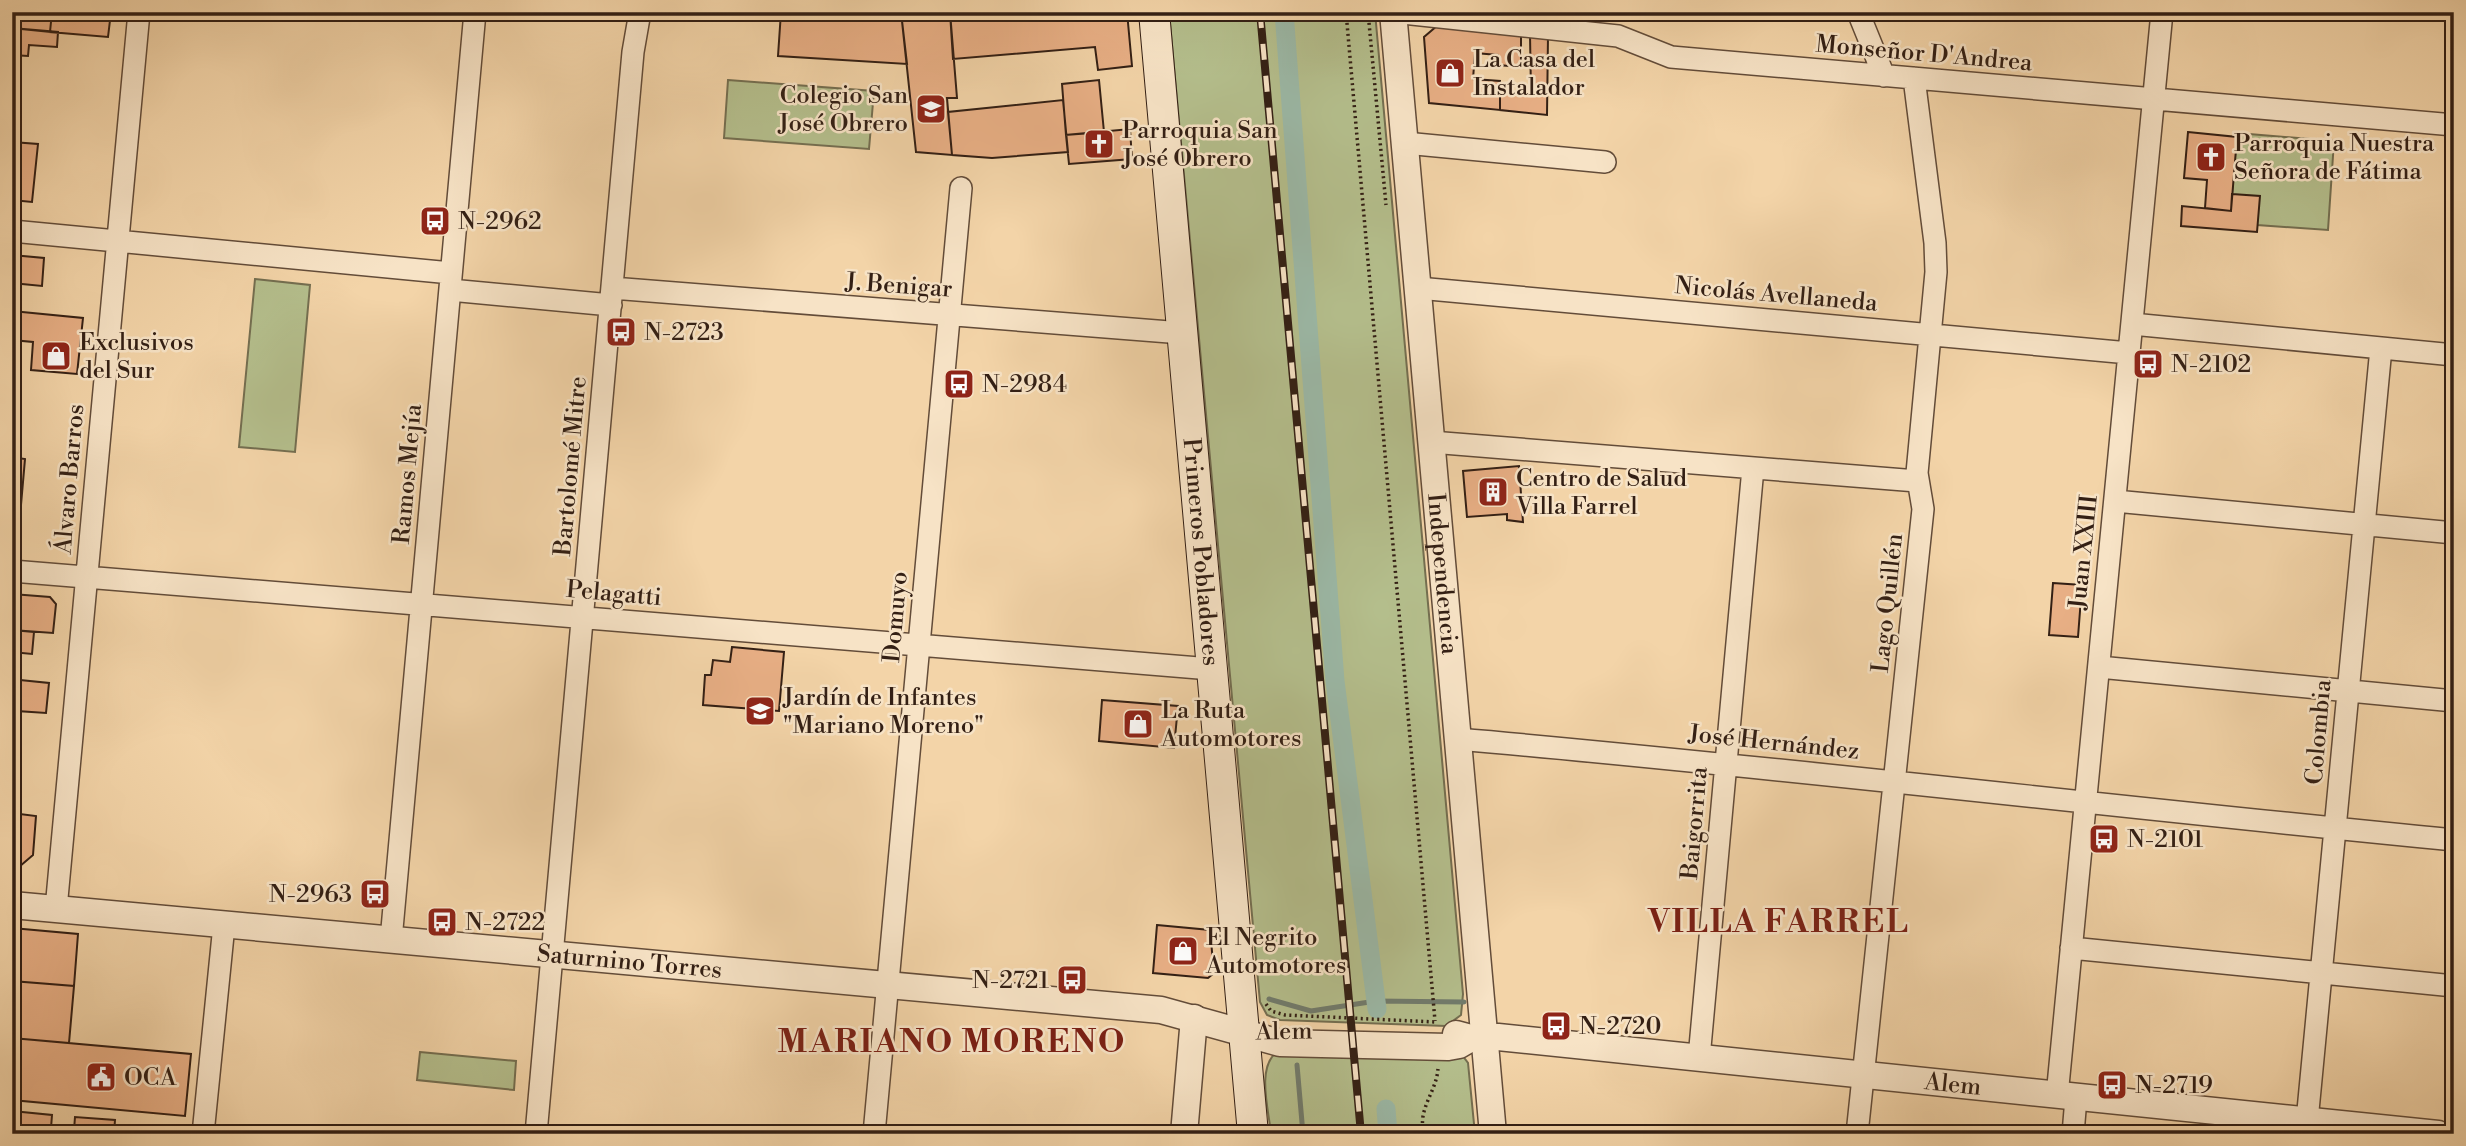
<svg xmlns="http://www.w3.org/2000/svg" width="2466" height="1146" viewBox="0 0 2466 1146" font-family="'Libre Bodoni',serif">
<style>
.green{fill:#b4be8c;stroke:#746e50;stroke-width:2}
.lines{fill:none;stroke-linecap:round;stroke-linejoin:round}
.stream{stroke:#717b6c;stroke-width:5}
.canal{stroke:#9bb8a6;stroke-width:19}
.building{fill:#e8af85;stroke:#331f14;stroke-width:2}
.minor-casing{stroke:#634c39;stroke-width:24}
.tertiary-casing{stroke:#634c39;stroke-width:29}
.secondary-casing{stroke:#331f14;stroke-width:32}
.path{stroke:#331f14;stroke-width:3.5;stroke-dasharray:2 3.5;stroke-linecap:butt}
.minor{stroke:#f7e3c6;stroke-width:21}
.tertiary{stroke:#f7e3c6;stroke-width:26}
.secondary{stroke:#f7e3c6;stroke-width:30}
.rail-casing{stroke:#331f14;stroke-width:8}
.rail{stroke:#f7e3c6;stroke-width:5;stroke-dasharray:16;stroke-linecap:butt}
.labels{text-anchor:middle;stroke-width:5;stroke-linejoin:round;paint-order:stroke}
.street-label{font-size:24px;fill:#331f14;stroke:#f7e3c6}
.poi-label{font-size:24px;fill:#331f14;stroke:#f7e3c6;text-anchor:start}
.district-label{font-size:32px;font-weight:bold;letter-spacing:2px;fill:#7a1f14;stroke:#f7e3c6}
</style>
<rect width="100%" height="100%" fill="#f3d4a8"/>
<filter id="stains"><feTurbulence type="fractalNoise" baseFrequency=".00286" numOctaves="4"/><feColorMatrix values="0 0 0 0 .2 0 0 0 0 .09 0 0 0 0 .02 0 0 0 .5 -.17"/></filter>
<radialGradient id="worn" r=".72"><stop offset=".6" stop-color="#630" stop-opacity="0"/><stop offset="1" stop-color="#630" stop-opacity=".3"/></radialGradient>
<path class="green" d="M1169,12H1375L1463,994L1461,1015L1446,1026L1280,1020L1267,1015L1260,1002Z
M728,80L874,91L869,149L724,138Z
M2237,133L2334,141L2328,230L2257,225L2232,194Z
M255,279L310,285L295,452L239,447Z
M420,1052L516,1061L514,1090L417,1080Z
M1277,1052L1462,1055L1468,1063L1475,1134H1271C1269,1111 1256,1067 1277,1052Z"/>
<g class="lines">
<path class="stream" d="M1269,999L1311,1011L1376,1001L1464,1002
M1297,1065L1303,1134"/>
<path class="canal" d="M1284,12L1335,681L1377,1009
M1386,1109L1388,1134"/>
</g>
<path class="building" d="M12,12H52L50,32L12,28Z
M52,12H111L108,37L50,32Z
M781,12H901L907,64L778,56Z
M901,12H950L957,98H947L952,155L916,152Z
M950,12H1057L1058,15L1127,12L1132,66L1098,70L1095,47L953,59Z
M1438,25L1521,34V67L1498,65V55L1475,53L1473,79L1500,81V110L1429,103L1424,37Z
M12,28L58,32L57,47L29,45L28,56L12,55Z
M1530,35L1548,36L1547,115L1500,110V90L1531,92Z
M1099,80L1104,132L1066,135L1062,84Z
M1063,100L1068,152L992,158L952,155L948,112Z
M1130,129L1132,159L1069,164L1066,135Z
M2188,132L2237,137L2231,211L2205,208L2207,180L2184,178Z
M12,142L38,144L32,202L12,200Z
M2232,194L2260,196L2257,232L2181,226L2182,206L2231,211Z
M12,255L44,258L42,286L12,283Z
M12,311L83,318L77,374L31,370L33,342L12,340Z
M12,457L25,459L21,505L12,504Z
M1519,466L1523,522L1507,520V514L1467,517L1463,471Z
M12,504L21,505L17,543H12Z
M2053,583L2082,585L2078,637L2049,635Z
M12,594L50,597L56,604L53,633L12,630Z
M12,630L34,632L32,654L12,652Z
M732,647L784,652L779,711L703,705L705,675H711L713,660L730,662Z
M20,680L49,683L46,713L17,711Z
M1102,700L1178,706L1174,748L1099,741Z
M12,813L36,816L33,855L19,867L12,866Z
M1157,925L1210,930L1214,973L1208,978L1153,973Z
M12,928L78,934L74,986L12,981Z
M12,981L74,986L69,1043L12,1038Z
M12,1038L191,1054L185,1116L12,1100Z
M12,1111L52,1115L51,1128L74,1130L75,1117L115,1120L114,1134H12Z"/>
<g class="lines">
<g class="minor-casing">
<path id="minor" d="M1393,12L1618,36L1671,57L2454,125
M1858,12L1884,76
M1405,143L1605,162
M12,231L451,273
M612,288L1182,333
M1418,288L2129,353
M450,290L611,305
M2132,324L2454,355
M1431,442L1917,481
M2115,501L2454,533
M12,571L1211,669
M2099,667L2454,701
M1458,739C1790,768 2121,808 2454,840
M56,909L139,12
M391,940L475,12
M2071,948L2454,986
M1699,1058L1753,468
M2057,1096L2162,12
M2307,1121L2381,348
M203,1134L224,925
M536,1134L633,52L640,12
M874,1134L961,188
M1857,1134L1923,509L1917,473L1936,272L1935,243L1914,78
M2073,1134L2076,1098"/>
</g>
<g class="tertiary-casing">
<g id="tertiary">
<path id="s1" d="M1393,12L1493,1134"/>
<path id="s2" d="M12,905L1161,1010L1280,1043L1448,1047L1459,1045L1471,1038"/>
<path id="s3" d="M1456,1034L1471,1038L1498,1037L2438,1134"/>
<path d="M1184,1134L1194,1018"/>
</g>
</g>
<g class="secondary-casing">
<g id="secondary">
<path id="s4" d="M1154,12L1253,1134"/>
</g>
</g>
<path class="path" d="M1346,12L1435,1021
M1368,12L1386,205
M1266,1004L1271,1011L1285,1015L1435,1022
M1424,1134C1417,1109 1436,1093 1438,1069"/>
<use href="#minor" class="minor"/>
<use href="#tertiary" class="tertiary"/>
<use href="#secondary" class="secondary"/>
<g class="rail-casing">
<path id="rail" d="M1260,12L1361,1134"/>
</g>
<use href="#rail" class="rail"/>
</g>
<defs>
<g id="shop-square" transform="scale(1.575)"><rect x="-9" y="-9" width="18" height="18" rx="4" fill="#8f2418" stroke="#f7e3c6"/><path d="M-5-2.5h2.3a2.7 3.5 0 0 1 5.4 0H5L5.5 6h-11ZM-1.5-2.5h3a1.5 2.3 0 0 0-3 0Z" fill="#fff"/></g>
<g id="school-square" transform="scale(1.575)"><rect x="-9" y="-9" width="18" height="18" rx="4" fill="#8f2418" stroke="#f7e3c6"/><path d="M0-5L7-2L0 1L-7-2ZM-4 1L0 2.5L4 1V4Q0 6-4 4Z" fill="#fff"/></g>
<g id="church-square" transform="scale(1.575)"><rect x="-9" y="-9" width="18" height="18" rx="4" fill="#8f2418" stroke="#f7e3c6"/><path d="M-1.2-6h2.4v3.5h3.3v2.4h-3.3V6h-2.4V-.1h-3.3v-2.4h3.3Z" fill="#fff"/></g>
<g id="bus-square" transform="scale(1.575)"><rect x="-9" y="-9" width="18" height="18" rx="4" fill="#8f2418" stroke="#f7e3c6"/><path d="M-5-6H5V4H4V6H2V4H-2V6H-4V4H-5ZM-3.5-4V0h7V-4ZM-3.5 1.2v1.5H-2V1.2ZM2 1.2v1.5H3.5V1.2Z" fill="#fff"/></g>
<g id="building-square" transform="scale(1.575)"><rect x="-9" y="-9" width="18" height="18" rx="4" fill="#8f2418" stroke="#f7e3c6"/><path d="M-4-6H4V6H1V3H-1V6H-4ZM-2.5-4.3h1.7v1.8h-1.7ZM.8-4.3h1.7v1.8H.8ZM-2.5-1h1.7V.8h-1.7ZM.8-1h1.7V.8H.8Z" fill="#fff"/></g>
<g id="civic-square" transform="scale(1.575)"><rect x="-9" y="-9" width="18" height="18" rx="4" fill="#8f2418" stroke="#f7e3c6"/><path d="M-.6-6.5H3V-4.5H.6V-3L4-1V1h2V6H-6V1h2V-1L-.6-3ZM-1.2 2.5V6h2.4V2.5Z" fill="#fff"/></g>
</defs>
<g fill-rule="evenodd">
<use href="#shop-square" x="1450" y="73"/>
<use href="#school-square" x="931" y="109"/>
<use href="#church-square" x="1099" y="144"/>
<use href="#church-square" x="2211" y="157"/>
<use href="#bus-square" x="435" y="221"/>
<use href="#bus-square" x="621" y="332"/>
<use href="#shop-square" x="56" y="356"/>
<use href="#bus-square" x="2148" y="364"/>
<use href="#bus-square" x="959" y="384"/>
<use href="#building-square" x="1493" y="492"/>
<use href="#school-square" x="760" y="711"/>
<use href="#shop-square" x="1138" y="724"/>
<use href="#bus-square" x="2104" y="839"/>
<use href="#bus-square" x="375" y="894"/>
<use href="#bus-square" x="442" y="922"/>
<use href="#shop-square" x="1183" y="951"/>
<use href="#bus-square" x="1072" y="980"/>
<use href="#bus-square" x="1556" y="1026"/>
<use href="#civic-square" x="101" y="1077"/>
<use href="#bus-square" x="2112" y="1085"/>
</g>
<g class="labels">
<g class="street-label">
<text transform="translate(1924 53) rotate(5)" y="8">Monseñor D'Andrea</text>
<text transform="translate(899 285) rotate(4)" y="8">J. Benigar</text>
<text transform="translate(1776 294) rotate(5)" y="8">Nicolás Avellaneda</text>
<text transform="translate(570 466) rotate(-85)" y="8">Bartolomé Mitre</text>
<text transform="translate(407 474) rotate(-85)" y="8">Ramos Mejía</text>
<text transform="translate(69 479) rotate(-85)" y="8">Álvaro Barros</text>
<text dy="8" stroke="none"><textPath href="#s4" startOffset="542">Primeros Pobladores</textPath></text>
<text transform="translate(2083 552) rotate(-84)" y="8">Juan XXIII</text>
<text dy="8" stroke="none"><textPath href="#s1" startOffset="564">Independencia</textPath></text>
<text transform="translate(614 593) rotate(5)" y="8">Pelagatti</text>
<text transform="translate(1887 603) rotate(-84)" y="8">Lago Quillén</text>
<text transform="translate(895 617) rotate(-85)" y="8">Domuyo</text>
<text transform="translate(2318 732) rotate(-85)" y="8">Colombia</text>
<text transform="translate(1774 742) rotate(6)" y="8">José Hernández</text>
<text transform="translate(1694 823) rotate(-85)" y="8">Baigorrita</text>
<text dy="8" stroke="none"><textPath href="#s2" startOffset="620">Saturnino Torres</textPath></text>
<text transform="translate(1284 1031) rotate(-1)" y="8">Alem</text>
<text dy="8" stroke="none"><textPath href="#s3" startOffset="500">Alem</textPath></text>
</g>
<g class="poi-label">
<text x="1473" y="67">La Casa del<tspan x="1473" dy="28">Instalador</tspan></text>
<text x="908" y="103" text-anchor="end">Colegio San<tspan x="908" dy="28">José Obrero</tspan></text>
<text x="1122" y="138">Parroquia San<tspan x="1122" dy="28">José Obrero</tspan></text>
<text x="2234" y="151">Parroquia Nuestra<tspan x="2234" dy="28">Señora de Fátima</tspan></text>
<text x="458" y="229">N-2962</text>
<text x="644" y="340">N-2723</text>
<text x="79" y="350">Exclusivos<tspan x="79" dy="28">del Sur</tspan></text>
<text x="2171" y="372">N-2102</text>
<text x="982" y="392">N-2984</text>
<text x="1516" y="486">Centro de Salud<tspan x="1516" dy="28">Villa Farrel</tspan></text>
<text x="783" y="705">Jardín de Infantes<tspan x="783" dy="28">"Mariano Moreno"</tspan></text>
<text x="1161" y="718">La Ruta<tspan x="1161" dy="28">Automotores</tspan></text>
<text x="2127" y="847">N-2101</text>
<text x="352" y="902" text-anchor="end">N-2963</text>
<text x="465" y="930">N-2722</text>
<text x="1206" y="945">El Negrito<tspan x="1206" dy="28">Automotores</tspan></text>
<text x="1049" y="988" text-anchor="end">N-2721</text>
<text x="1579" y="1034">N-2720</text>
<text x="124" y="1085">OCA</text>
<text x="2135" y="1093">N-2719</text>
</g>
<g class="district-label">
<text x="1779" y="932">VILLA FARREL</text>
<text x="952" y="1052">MARIANO MORENO</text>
</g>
</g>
<rect width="2466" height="1146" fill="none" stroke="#f3d4a8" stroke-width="42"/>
<rect x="14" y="14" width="2438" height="1118" fill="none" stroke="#331f14" stroke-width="3.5"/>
<rect x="21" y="21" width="2424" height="1104" fill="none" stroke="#331f14" stroke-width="2"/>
<rect width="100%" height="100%" filter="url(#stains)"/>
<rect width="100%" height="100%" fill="url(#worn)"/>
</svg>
